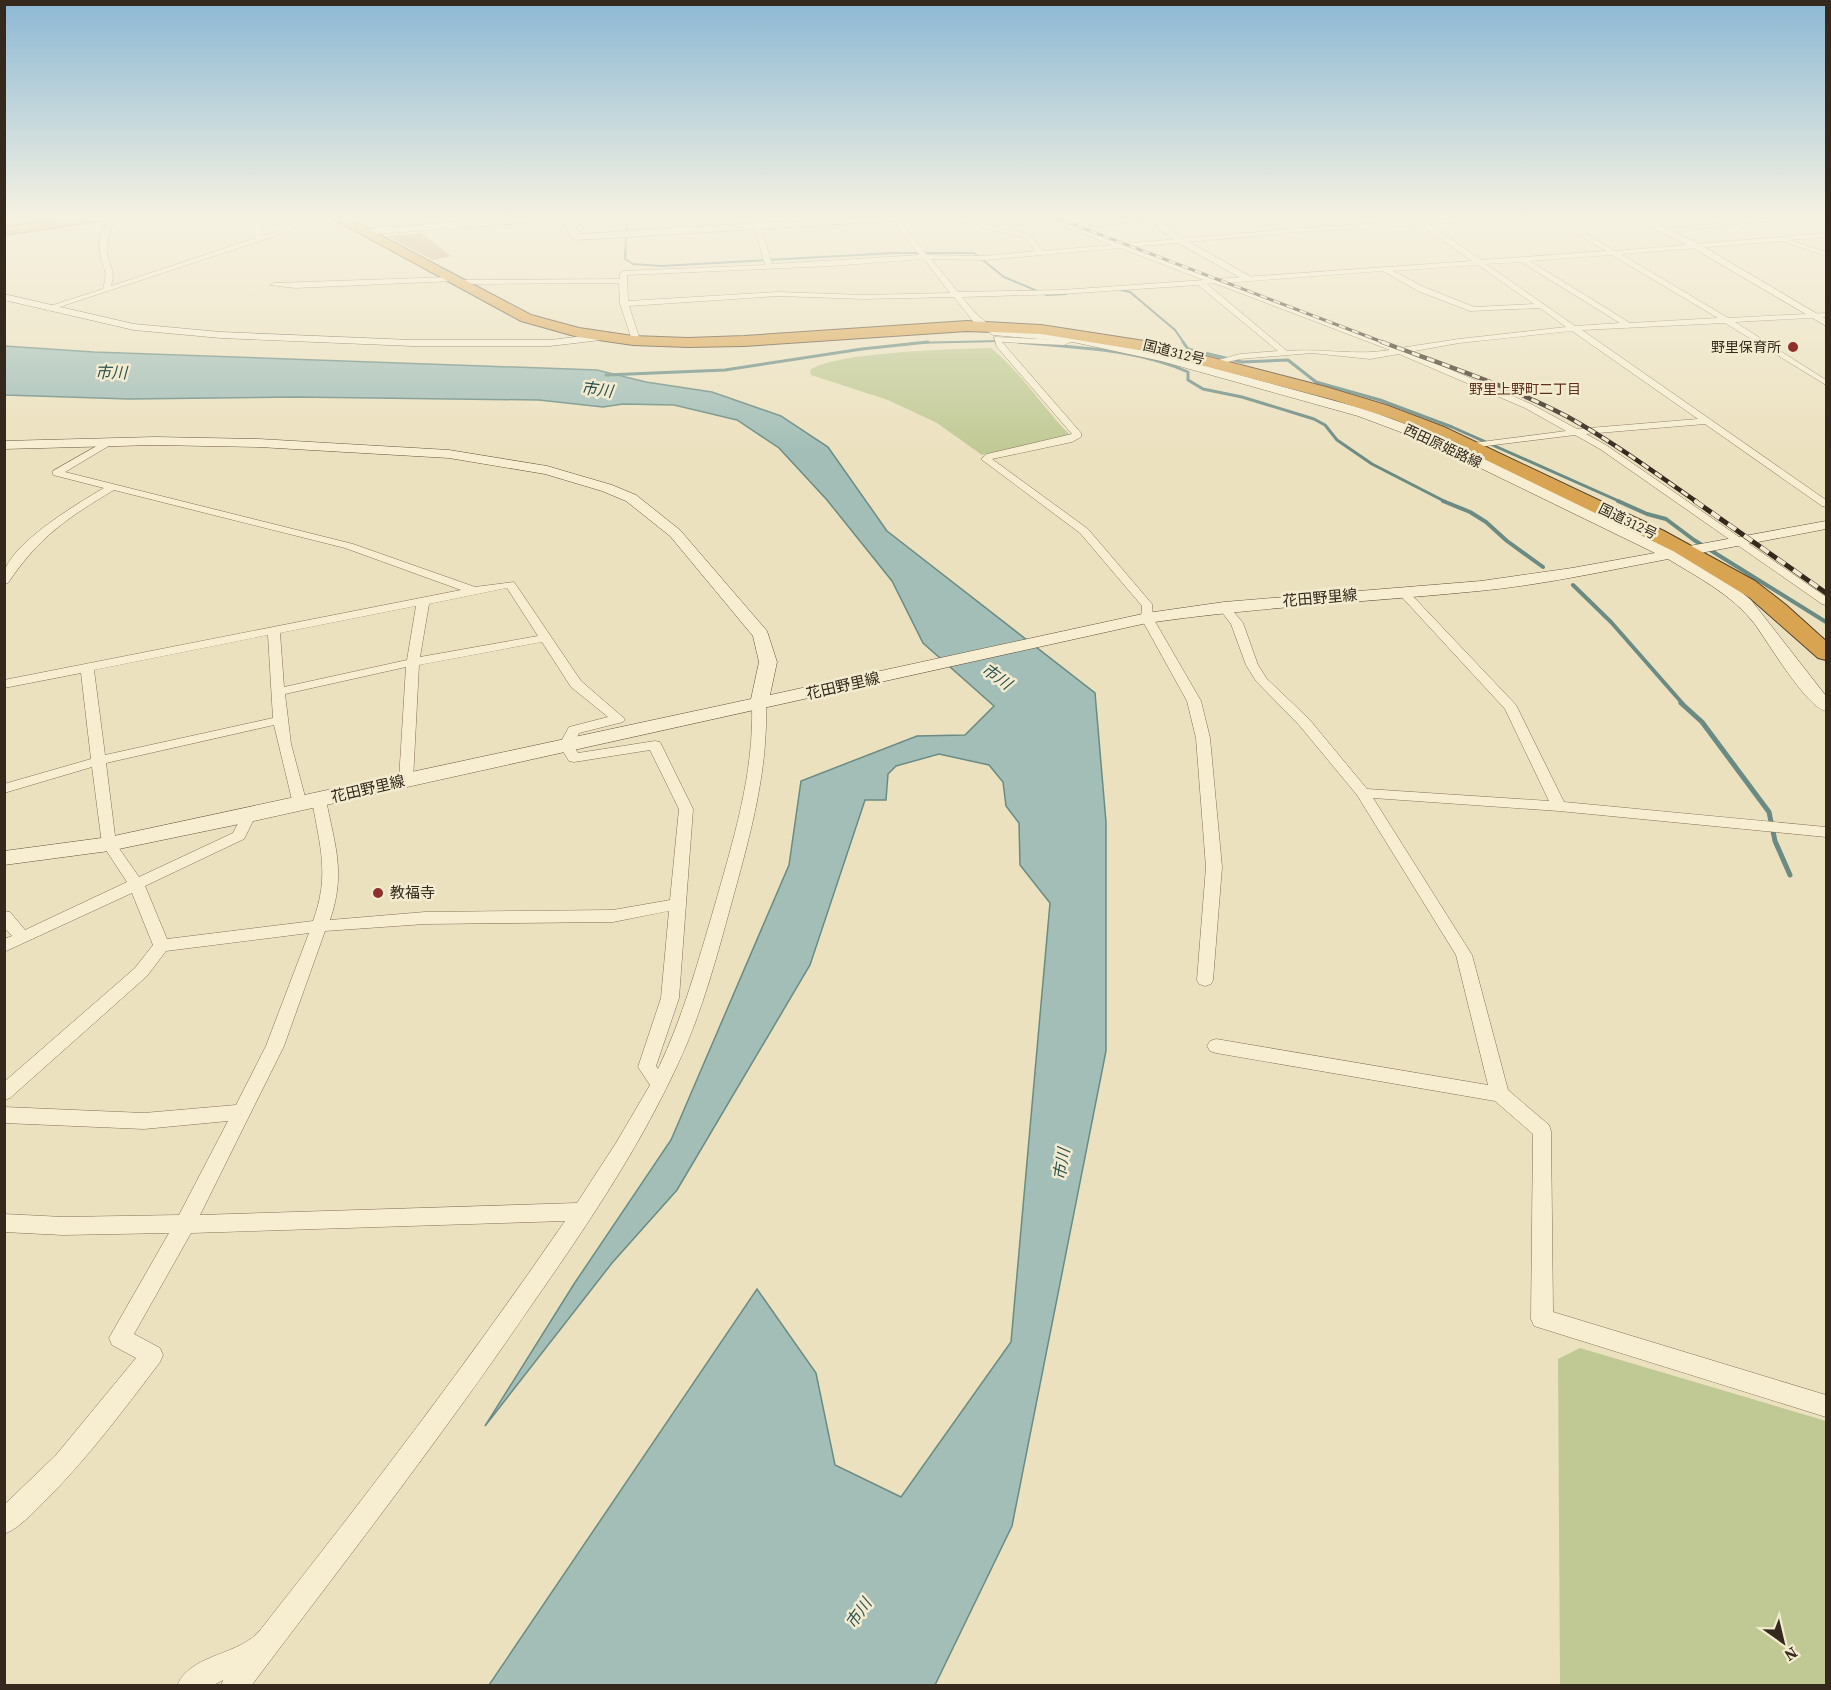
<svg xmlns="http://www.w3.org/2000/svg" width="1831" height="1690" viewBox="0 0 1831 1690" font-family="'Source Serif 4','Noto Sans JP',serif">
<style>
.green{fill:#c0c994}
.water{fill:#a2beb7;stroke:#6a8b84;stroke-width:1.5}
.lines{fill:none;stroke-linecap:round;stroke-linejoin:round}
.stream-far3{stroke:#6a8b84;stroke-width:2}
.stream-far2{stroke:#6a8b84;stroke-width:3}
.stream-far1{stroke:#6a8b84;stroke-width:4}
.stream{stroke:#6a8b84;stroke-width:5}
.building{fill:#c89d77}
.street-casing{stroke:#847159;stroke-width:1}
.secondary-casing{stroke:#65533c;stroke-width:1}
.highway-casing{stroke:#51402d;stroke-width:2}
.street{fill:#f7eed2;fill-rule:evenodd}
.secondary{fill:#f7eed2;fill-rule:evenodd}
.highway{fill:#d9a452;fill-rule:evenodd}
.rail-far2-casing{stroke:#34291c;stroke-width:3}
.rail-far1-casing{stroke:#34291c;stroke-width:4.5}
.rail-casing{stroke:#34291c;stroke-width:5}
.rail-far2{stroke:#f3ebcf;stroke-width:2;stroke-dasharray:7;stroke-linecap:butt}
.rail-far1{stroke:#f3ebcf;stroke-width:3;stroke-dasharray:8;stroke-linecap:butt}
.rail{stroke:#f3ebcf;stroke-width:4;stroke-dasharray:10;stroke-linecap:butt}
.poi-dot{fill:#902f2b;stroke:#f3ebcf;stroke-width:2}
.labels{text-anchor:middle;stroke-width:5;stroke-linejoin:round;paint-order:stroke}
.far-poi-label{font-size:14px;fill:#34291c;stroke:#f3ebcf;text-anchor:end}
.far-street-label{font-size:14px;fill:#34291c;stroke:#f3ebcf}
.far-neighbourhood-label{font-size:14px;fill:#5e2e1e;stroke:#f3ebcf}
.street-label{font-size:15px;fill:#34291c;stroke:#f3ebcf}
.poi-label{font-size:15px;fill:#34291c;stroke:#f3ebcf;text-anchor:start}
.water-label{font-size:16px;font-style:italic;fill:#2c5352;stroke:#f3ebcf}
</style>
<rect width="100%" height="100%" fill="#ece1bf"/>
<path class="green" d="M991,348C1022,373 1042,407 1070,435L1069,437L982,455L937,423L888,400L811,375L810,370C836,352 955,349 991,348Z
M1580,1348L1826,1421V1685H1560L1558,1359Z"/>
<path class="water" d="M4,346L94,352L597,370L646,382L712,392L781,416L828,447L887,531L1095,693L1106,822V1051L1012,1526L935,1685H489L757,1289L816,1373L835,1465L901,1497L1011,1342L1050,903L1020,865L1019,823L1006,806L1003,782L989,765L939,754L896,766L888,774L886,800H865L810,965L677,1190L612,1263L485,1426L574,1284L671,1140L789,865L801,781L917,736L965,735L994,706L923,643L892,581L827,500L779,448L737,420L674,405L623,404L603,407L539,400L295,397L129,399L5,395Z"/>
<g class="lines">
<path class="stream-far3" d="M627,216L625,259L633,264L661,266L894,253H974L1004,277L1047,295L1066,294
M1121,290L1130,292L1175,330L1184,343
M1018,342L1027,343
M911,343L999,341"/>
<path class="stream-far2" d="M1018,342C1074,348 1136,348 1188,372V380L1203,389L1242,397L1314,419L1325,425L1337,440L1372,464L1446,502
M1183,342L1188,349L1242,362L1288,360L1316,382L1380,400L1452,427L1621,502
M606,375L725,370L862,349L928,342"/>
<path class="stream-far1" d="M1443,501L1470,512L1486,522L1507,541L1543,567
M1618,501L1647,514L1666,519L1694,540L1826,622
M1573,585L1611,622L1683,704"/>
<path class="stream" d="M1681,703L1702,722L1769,812L1775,841L1790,875"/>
</g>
<path class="building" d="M421,233L451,256L433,260L387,236Z"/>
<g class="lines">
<g class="street-casing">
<path id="street" d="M110,216H116C110,230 104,243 108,258C112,272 115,271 111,286L256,238L254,234L255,216H261L262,236L283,230L304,216H312L287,232L47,311V307L103,289C108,268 105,275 101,257C97,242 103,229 110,216Z
M889,216H896L927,255L985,256L1036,251L1024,237L986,229L976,223L954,222L945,216L977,219L990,226L1028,234L1043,251L1112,245L1039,216H1049L1122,244L1292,229L1277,216H1284L1299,228L1417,221L1420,219L1542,216L1429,224L1481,260L1606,251L1548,216H1556L1615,251L1826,233V237L1789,240L1826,252V256L1782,241L1621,254L1728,318L1826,313V317L1735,322L1826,380V385L1725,323L1582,330L1826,500V507L1822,506L1705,424L1586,434L1606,445L1826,597V605L1822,604L1600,449L1575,435L1470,448L1468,446L1473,443L1566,431L1525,408L1399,354L1370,359L1312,353L1240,359L1215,365V361L1240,354L1278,351L1198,285L1062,294L962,297C971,309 980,318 992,327L988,329L976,325L954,297L864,299L778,296L629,306L640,340L636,342L632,340L620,304L619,283L457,284L454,281L295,288L270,285L274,283L452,277L455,280L620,279V273L624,271L765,265L754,225L757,223L760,225L772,264L920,255ZM1421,225L1472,261L1215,279L1130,247L1298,232ZM1120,248L1204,280L1062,290L958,292L931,259L985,260ZM1612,255L1718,318L1630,323L1530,261ZM924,259L950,293L864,295L778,292L628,301L627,275L832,266ZM1521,262L1620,323L1575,326L1486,264ZM1478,265L1534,304L1474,307L1424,287L1393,271ZM1383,271L1418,291L1470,311L1540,308L1566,327L1459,339L1400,348L1225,283ZM1214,283L1390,350C1356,356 1322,348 1287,351L1207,284ZM1572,331L1698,419L1577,429L1531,404L1409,352L1459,343Z
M1186,216H1228L1086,226L1070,220L1073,218L1086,222Z
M1786,216H1813L1663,232L1660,230Z
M994,337L1063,340L1073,337L1077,339L1064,345L1002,342L1081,433V437L1072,442L992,459L1088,529L1152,604L1153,618L1201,701L1210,738L1222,867L1213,980L1211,984L1205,986L1199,984L1197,980L1206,867L1196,738L1187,701L1141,618L1142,606L1080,533L981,459L987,454L1072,434L997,347Z
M109,439L112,440V444L65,472L353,544L475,587L514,582L581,681L625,719L623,722L579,733L573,745L578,753L655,741L660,742L693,809L679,998L656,1066L658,1069C683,1017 698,962 714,908C733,841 754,775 752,705L759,701L766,705C768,770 751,832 734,894C718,952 703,1011 677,1066C638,1150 586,1227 533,1303C444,1434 347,1559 251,1686H221L223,1680L212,1686H177C190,1653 241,1656 261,1629C366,1496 469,1361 565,1221L191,1233L134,1334L160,1348L163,1355L160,1362C123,1411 87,1459 44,1502C32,1513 20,1528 4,1534V1505L56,1455L136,1358L112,1345L109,1338L169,1233L63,1235L4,1232V1214L63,1217L179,1215L228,1121L144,1129L4,1123V1107L144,1113L236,1105L266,1046L309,933L166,951L147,976L10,1098L4,1100V1082L135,968L153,945L132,893L4,952V939L12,936L4,927V911L10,912L25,930L127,882L102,844L92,767L4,793V784L91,759L81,673L4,688V680L461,590L345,548L114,490C67,518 39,537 8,583L4,584C4,580 4,574 5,570C15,541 78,503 104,488L53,475V471ZM507,588L538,636L420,657L429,604ZM416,606L407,660L284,687L280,633ZM268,635L273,718L105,755L94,670ZM542,642L571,687L608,717L569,727L559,745L569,761L574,762L650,750L679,809L670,900L613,910L425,912L330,920C346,873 335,846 326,800L319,795L312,800C320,847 330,875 313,921L167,939L145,886L244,839L256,815L249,810L244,812L233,833L139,877L116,844L106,763L274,725L293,804L295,807H305L307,804L291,744L285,694L406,667L399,780L401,783H411L413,780L419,665ZM669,911L661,998L638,1067L650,1085L616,1143L577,1203L200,1215L284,1046L325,931L425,924L613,922Z
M1403,589L1407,590L1516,705L1564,802L1826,827V837L1559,811L1373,798L1472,955L1508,1090L1549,1125L1551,1131L1553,1312L1826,1395V1417L1534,1326L1531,1319L1533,1134L1495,1101L1216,1053L1210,1051L1207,1046L1210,1041L1216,1039L1488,1085L1456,955L1357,795L1299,725L1256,681L1246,665L1231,624L1218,607L1220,605H1228L1243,623L1258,665L1267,679L1309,719L1367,789L1549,801L1505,709L1399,594L1397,592Z"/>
</g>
<g class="secondary-casing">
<path id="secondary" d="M538,216H571L579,234L876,216L898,218L893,221L576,240L571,237L563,220L363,235L358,232L363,229Z
M1144,216H1154L1184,239L1255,279L1246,281L1178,243Z
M1629,216H1641L1699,244L1826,319V326L1693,248Z
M4,294L134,324L221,332L412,340H550L601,334L607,337L601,340L550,346H412L221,338L134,330L4,300Z
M988,324L996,329L1073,336L1163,354L1368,410L1437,436L1673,549L1826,521V529L1685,556L1734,586L1751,600L1826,696V711C1806,707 1768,642 1754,623C1731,594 1699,578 1668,559C1605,571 1542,585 1479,591C1368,602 1257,607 1147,623L249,822L109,851L4,865V851L109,837L751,699L759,662L753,636L670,536L626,501L602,491L545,474L449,458L259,447L155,445L4,449V441L155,437L259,439L449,450L547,466L612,485L636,495L680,530L767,631L777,662L770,695L1147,613L1224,602L1481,581L1572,568L1655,553L1427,442L1358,416L1161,361L1073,342L993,335L982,327Z"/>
</g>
<g class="highway-casing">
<path id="highway" d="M79,216H112L106,220L4,235V227Z
M328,216H344L531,315L579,328L633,336L688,338L744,336L967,321L1041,325L1151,342L1326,387L1386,405L1444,427L1664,531L1755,581L1786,605L1826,641V660L1818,658L1750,598L1673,551L1449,442L1393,419L1334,400L1151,352L1041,334L967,331L744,346L688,347L633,345L578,337L521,321Z"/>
</g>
<use href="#street" class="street"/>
<use href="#secondary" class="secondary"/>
<use href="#highway" class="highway"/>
<g class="rail-far2-casing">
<path id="rail-far2" d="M1051,216L1385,343"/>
</g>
<g class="rail-far1-casing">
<path id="rail-far1" d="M1382,342C1444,365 1509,386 1568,417C1613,442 1655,473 1697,502"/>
</g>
<g class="rail-casing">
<path id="rail" d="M1695,501L1826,593"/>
</g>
<use href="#rail-far2" class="rail-far2"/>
<use href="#rail-far1" class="rail-far1"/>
<use href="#rail" class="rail"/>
</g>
<linearGradient id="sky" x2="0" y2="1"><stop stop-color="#8cb8d4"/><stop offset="0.48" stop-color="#f6f2e2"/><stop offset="1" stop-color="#f6f2e2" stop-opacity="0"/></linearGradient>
<rect width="1831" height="453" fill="url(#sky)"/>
<g class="poi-dot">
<circle cx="1793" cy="347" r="6"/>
<circle cx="378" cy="893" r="6"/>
</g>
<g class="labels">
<g class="far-poi-label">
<text x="1781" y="352">野里保育所</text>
</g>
<g class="far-street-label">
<text transform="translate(1174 352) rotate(14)" y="5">国道312号</text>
<text transform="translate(1443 446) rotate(25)" y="5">西田原姫路線</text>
<text transform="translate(1628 521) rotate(26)" y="5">国道312号</text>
</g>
<g class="far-neighbourhood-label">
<text x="1525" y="394">野里上野町二丁目</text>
</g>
<g class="street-label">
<text transform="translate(1320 598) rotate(-5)" y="5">花田野里線</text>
<text transform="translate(843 686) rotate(-13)" y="5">花田野里線</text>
<text transform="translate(368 789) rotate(-13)" y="5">花田野里線</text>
</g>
<g class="poi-label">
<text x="390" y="898">教福寺</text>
</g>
<g class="water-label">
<text transform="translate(111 372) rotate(1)" y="6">市川</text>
<text transform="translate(597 389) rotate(7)" y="6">市川</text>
<text transform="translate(997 676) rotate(36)" y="6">市川</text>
<text transform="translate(1061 1164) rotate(-81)" y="6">市川</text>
<text transform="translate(858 1613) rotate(-55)" y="6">市川</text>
</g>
</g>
<rect width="1831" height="1690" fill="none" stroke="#34291c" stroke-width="12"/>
<g transform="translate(1783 1642) rotate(146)" stroke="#f3ebcf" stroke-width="4.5" paint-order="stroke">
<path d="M0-4.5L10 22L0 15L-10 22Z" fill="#34291c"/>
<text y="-9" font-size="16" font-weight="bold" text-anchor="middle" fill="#34291c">N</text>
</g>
</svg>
